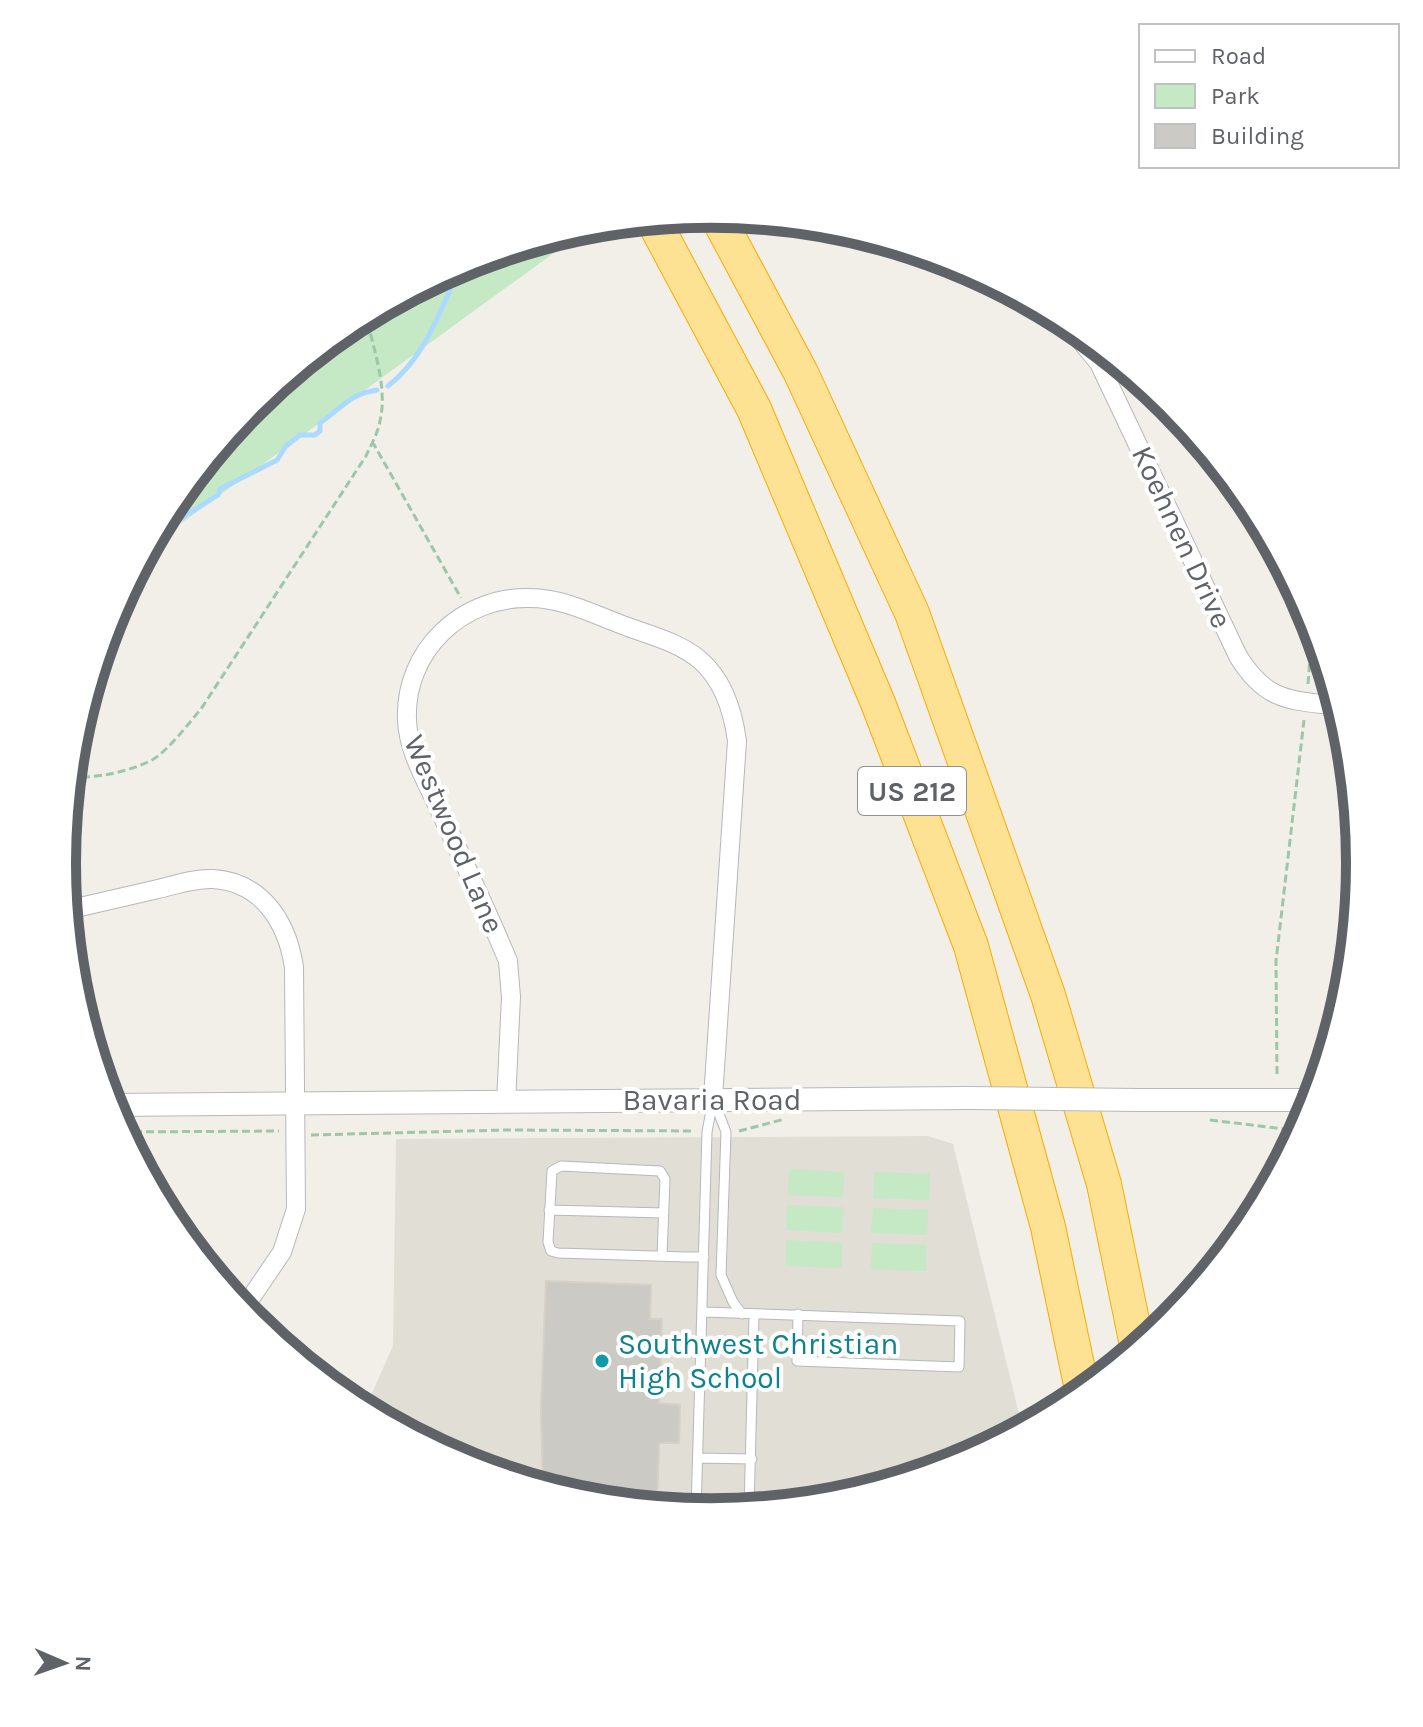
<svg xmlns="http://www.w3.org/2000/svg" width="1423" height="1727" viewBox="0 0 1423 1727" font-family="Karla,sans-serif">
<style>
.education{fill:#e1ded6}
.green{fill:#c5e8c5}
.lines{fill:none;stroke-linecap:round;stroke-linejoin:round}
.stream{stroke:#aadaff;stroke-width:5}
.building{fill:#cccac5;stroke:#d6d1c6;stroke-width:2}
.service-casing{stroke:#b5b8bc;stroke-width:11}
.minor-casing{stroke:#b5b8bc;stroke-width:20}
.tertiary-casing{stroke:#b5b8bc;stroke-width:24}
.motorway-casing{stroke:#f9ab00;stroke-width:36}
.path{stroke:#9cc7a9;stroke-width:3;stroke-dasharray:8 4;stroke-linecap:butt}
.service{stroke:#fff;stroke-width:9}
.minor{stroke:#fff;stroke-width:18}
.tertiary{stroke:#fff;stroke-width:22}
.motorway{stroke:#fde293;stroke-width:34}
.tertiary-bridge-casing{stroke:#b5b8bc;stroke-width:24;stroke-linecap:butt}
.tertiary-bridge{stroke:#fff;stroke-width:22}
.culture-dot{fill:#0f9aa8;stroke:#fff;stroke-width:3}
.labels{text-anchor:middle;stroke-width:8;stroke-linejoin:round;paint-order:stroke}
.shield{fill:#fff;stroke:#8f9295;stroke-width:2}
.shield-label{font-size:28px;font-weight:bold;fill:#5f6368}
.street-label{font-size:30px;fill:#5f6368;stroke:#fff}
.culture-label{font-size:30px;fill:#0d838f;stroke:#fff;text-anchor:start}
.rim{fill:none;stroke:#5f6368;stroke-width:10}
</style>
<rect width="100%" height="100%" fill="#f1efe8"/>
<path class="education" d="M928,1136L953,1144L1023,1430L960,1464L838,1501L711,1513L584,1500L463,1463L364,1411L393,1346L396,1139Z"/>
<path class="green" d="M585,226H591L147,548L172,502L253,404L351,323L463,263Z
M789,1169L844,1172L843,1197L788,1195Z
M874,1172L930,1174L929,1200L873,1198Z
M787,1205L843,1207L842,1233L786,1230Z
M873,1208L928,1210L927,1235L871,1233Z
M786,1240L842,1243L841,1268L785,1266Z
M872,1243L927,1245L926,1271L871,1269Z"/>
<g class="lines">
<path class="stream" d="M388,386C427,356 441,307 461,265
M153,536L218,495L220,489L277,460L286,446L300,435H315L320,431V423C342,408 349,394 377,390"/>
</g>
<path class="building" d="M546,1281L651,1285L650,1319H662L659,1403L680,1405L679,1443H659L657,1508L584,1500L543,1488L541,1409Z"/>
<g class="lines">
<g class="service-casing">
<path id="service" d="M714,1101L726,1132L721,1275L733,1302L742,1314
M549,1210L664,1213
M662,1256L665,1179L660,1171L561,1166L552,1171L548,1242L551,1251L558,1253L686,1257H704
M704,1312L960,1321L959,1367L797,1361L798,1314
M699,1458L752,1459
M749,1509L754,1315
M696,1512L707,1132L713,1100"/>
</g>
<g class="minor-casing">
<path id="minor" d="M1062,318L1099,363L1238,656C1266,702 1290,700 1339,706
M67,910C97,903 127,896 158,889C175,885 195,878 213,879C262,882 287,922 294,967L296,1209L282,1252L242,1311
M506,1103L511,997L508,961C487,910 463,861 440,811C427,782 408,752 407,720C404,651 462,596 530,598C564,598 597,616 628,627C653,636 680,643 700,660C724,681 733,711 737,741L713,1098"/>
</g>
<g class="tertiary-casing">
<path id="tertiary" d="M1138,1100H1315
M109,1105L967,1098"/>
</g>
<g class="motorway-casing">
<path id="motorway" d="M716,214L801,373L912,613L1048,995L1104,1184L1138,1350
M653,220L754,409L878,703L971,946L1048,1227L1083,1394"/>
</g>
<path class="path" d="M372,441L461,598
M1308,684L1313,619
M70,778C99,777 126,773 152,760C168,751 188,724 201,709L366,456C371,445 378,433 380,421C388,387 373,348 366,315
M1277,1074L1276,961L1304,720
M1210,1120L1301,1131
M739,1131L785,1119
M122,1132L279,1131
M311,1135L505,1130L695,1131"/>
<use href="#service" class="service"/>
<use href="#minor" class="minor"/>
<use href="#tertiary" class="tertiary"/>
<use href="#motorway" class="motorway"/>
<g class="tertiary-bridge-casing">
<path id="tertiary-bridge" d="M967,1098L1138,1100"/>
</g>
<use href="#tertiary-bridge" class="tertiary-bridge"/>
</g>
<circle class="culture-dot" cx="602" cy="1361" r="8"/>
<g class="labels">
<rect class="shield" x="858" y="767" width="108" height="48" rx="6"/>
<g class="shield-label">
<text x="912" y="801">US 212</text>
</g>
<g class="street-label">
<text transform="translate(1182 537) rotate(65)" y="10">Koehnen Drive</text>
<text transform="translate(454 834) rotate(67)" y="10">Westwood Lane</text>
<text x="712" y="1110">Bavaria Road</text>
</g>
<g class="culture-label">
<text x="618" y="1354">Southwest Christian<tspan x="618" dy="34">High School</tspan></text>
</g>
</g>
<path d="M0 0H1423V1727H0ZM76 863a635 635 0 1 1 1270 0a635 635 0 1 1-1270 0Z" fill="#fff" fill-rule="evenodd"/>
<path class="rim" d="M76 863a635 635 0 1 1 1270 0a635 635 0 1 1-1270 0Z"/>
<rect x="1139" y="24" width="260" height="144" fill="#ffffff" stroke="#bfc1c3" stroke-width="2"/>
<rect x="1155" y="50" width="40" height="12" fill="#ffffff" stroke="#bfc1c3" stroke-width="2"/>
<text x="1211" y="64" font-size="24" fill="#5f6368">Road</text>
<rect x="1155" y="84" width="40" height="24" fill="#c5e8c5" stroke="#bfc1c3" stroke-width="2"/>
<text x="1211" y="104" font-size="24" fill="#5f6368">Park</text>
<rect x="1155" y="124" width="40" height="24" fill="#cccac5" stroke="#bfc1c3" stroke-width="2"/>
<text x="1211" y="144" font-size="24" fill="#5f6368">Building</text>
<g transform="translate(64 1663) rotate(92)" stroke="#ffffff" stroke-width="6" paint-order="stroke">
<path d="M0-6L14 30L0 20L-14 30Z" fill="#5f6368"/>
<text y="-12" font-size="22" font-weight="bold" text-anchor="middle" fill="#5f6368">N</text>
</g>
</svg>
